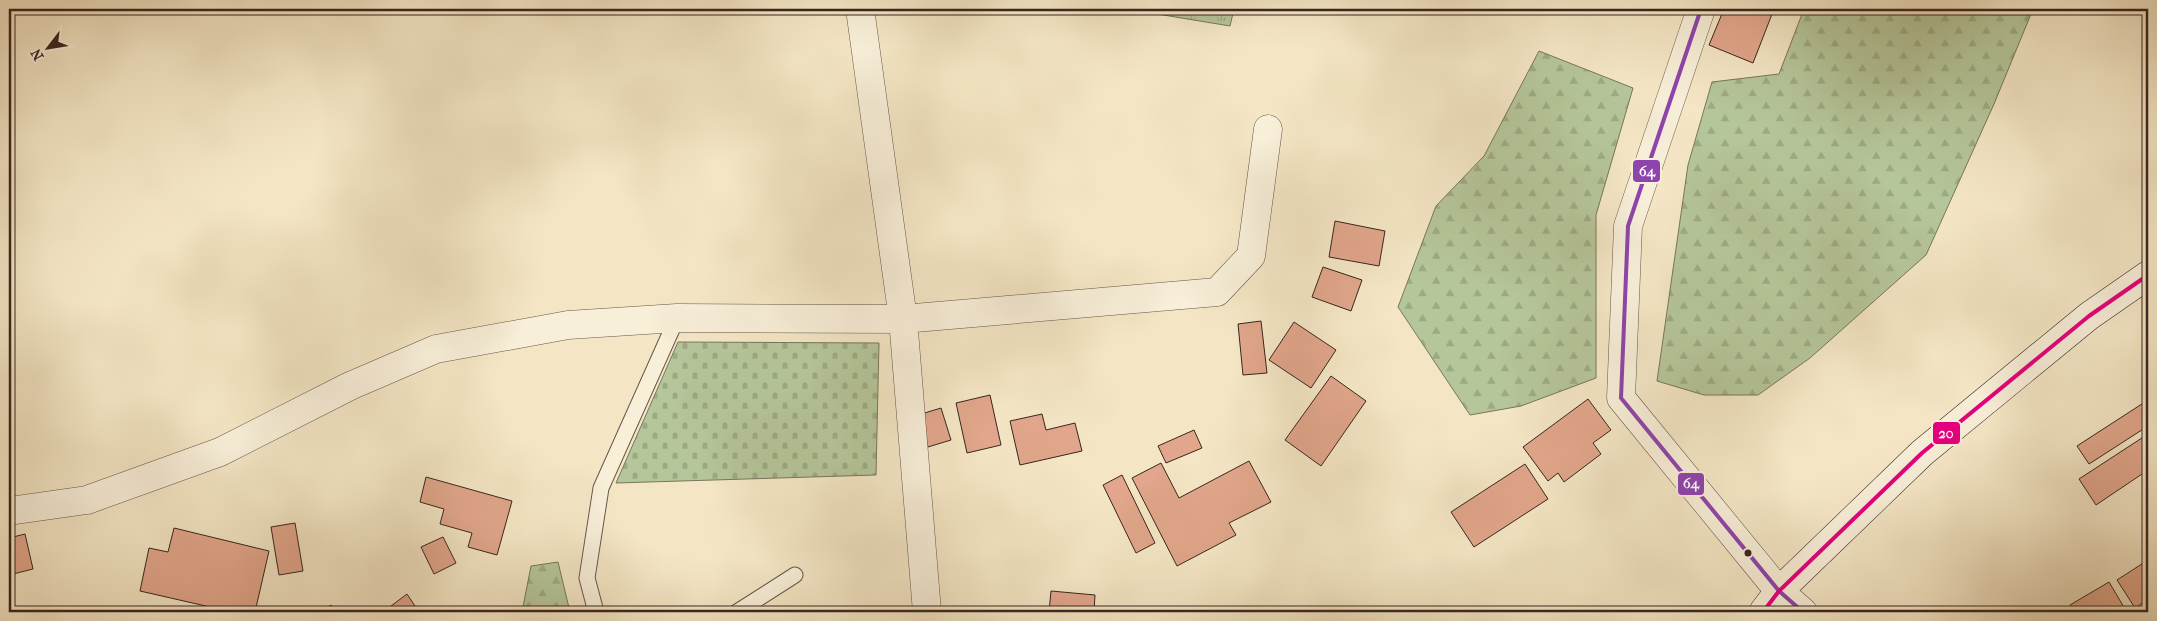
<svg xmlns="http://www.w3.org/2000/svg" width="2157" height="621" viewBox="0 0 2157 621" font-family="'IM FELL French Canon',serif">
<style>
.grass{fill:url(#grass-tufts);stroke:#76765c}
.forest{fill:url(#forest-firs);stroke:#76765c}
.cemetery{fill:url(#cemetery-stones);stroke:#76765c}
.building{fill:#e1a68b;stroke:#38251e}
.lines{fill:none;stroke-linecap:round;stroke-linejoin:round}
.lane-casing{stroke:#675548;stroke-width:17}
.street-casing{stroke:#675548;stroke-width:29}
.secondary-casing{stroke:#38251e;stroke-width:29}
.lane{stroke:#f8efd9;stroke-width:15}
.street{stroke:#f8efd9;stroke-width:28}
.secondary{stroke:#f8efd9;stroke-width:28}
.bus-1-casing{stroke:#f8efd9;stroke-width:8}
.bus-2-casing{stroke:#f8efd9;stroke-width:8}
.bus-1{stroke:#8e44ad;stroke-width:4}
.bus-2{stroke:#e5007d;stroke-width:4}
.bus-dot{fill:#38251e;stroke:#f8efd9;stroke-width:2}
.line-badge{stroke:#f8efd9;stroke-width:2}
.badge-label{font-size:14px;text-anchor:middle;font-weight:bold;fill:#fff}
</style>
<defs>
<pattern id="grass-tufts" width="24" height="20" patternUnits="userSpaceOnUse" patternTransform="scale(1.25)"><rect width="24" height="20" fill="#b5c69a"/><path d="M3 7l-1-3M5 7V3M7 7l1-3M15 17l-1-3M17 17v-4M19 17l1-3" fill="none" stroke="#9caa84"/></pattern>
<pattern id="forest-firs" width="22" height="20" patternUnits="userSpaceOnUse" patternTransform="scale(1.25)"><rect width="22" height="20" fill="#b5c69a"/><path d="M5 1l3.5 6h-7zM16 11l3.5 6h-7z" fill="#9caa84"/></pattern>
<pattern id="cemetery-stones" width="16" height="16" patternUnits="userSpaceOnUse" patternTransform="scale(1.25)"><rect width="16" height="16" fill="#b5c69a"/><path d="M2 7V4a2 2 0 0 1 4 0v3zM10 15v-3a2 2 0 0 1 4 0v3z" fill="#9caa84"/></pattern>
</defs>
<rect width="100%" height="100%" fill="#f4e6c5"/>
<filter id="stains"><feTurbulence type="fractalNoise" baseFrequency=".004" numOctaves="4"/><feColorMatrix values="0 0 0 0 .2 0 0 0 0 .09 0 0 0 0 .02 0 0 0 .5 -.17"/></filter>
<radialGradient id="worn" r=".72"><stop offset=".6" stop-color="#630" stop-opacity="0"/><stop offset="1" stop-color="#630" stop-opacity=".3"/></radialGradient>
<path class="grass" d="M1127,9H1234L1230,26Z"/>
<path class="forest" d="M1804,9H2033L1994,104L1926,255L1810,358L1758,395H1704L1657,381L1688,165L1712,82L1779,74Z
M1539,51L1633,88L1596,215V378L1521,406L1470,415L1398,307L1436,206L1484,156Z
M558,562L570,612H522L531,566Z"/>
<path class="cemetery" d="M678,342L879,343L876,475L616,483Z"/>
<path class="building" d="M1724,9H1774L1753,63L1709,45Z
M1335,221L1385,231L1379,266L1329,257Z
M1323,267L1362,280L1351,311L1312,297Z
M1261,321L1267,373L1243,375L1238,324Z
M1294,322L1336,350L1311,388L1269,360Z
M1331,376L1366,401L1321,466L1285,440Z
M990,395L1001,445L967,453L956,403Z
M1588,399L1611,430L1593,443L1601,454L1564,482L1558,473L1548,481L1523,447Z
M2148,400V426L2089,464L2077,446Z
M941,408L951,440L928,447L918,415Z
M1042,414L1046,430L1075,423L1082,451L1020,465L1010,421Z
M1194,430L1202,448L1166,463L1158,446Z
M2148,434V470L2096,505L2079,479Z
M1249,461L1271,502L1229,523L1236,535L1177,566L1132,478L1161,463L1179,498Z
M1525,464L1548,499L1474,547L1451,512Z
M1122,475L1155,543L1136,553L1103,485Z
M426,477L512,501L497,555L468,547L472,533L440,524L444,509L420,502Z
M295,523L303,571L279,575L271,527Z
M174,528L269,551L255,612H232L140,591L149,548L168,552Z
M25,534L33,569L9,575V538Z
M443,537L456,563L434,574L421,547Z
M2148,560V599L2135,608L2117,580Z
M2109,582L2125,609L2119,612H2075L2070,605Z
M1051,591L1095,595L1094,612H1049Z
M407,594L419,612H383Z
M331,605L336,612H321Z"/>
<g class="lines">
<g class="lane-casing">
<path id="lane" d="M596,612L587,578L601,488L677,318
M737,612L795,575"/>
</g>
<g class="street-casing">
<path id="street" d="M860,9L903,319L927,612
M1701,9L1628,226L1621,398L1779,591L1803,612
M9,511L87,500L220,452L350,386L436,349L568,325L677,318L903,319L1217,292L1251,256L1268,129"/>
</g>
<g class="secondary-casing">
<path id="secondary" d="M1763,612L1779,591L1922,453L2089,316L2148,275"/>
</g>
<use href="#lane" class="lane"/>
<use href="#street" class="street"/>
<use href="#secondary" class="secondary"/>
<g class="bus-1-casing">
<path id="bus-1" d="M1701,9L1628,226L1621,398L1779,591L1803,612"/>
</g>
<g class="bus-2-casing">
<path id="bus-2" d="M1763,612L1779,591L1922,453L2089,316L2148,275"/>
</g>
<use href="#bus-1" class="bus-1"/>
<use href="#bus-2" class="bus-2"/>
</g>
<circle class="bus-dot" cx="1748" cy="553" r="4.5"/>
<g class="line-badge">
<rect x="1632" y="159" width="29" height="24" rx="5" fill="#8e44ad"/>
<rect x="1932" y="421" width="29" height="24" rx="5" fill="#e5007d"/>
<rect x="1677" y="472" width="28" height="24" rx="5" fill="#8e44ad"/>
</g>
<g class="badge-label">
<text x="1647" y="176">64</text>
<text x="1946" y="438">20</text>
<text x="1691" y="488">64</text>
</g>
<rect width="2157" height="621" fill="none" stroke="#f4e6c5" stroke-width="30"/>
<rect x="10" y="10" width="2137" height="601" fill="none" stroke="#38251e" stroke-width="2.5"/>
<rect x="15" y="15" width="2127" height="591" fill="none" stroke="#38251e"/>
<g transform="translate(48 48) rotate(239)" stroke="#f8efd9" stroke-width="4" paint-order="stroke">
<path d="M0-4L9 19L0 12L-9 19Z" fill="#38251e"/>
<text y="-8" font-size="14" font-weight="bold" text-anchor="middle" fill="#38251e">N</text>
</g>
<rect width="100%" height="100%" filter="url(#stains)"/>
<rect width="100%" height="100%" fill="url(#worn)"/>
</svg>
